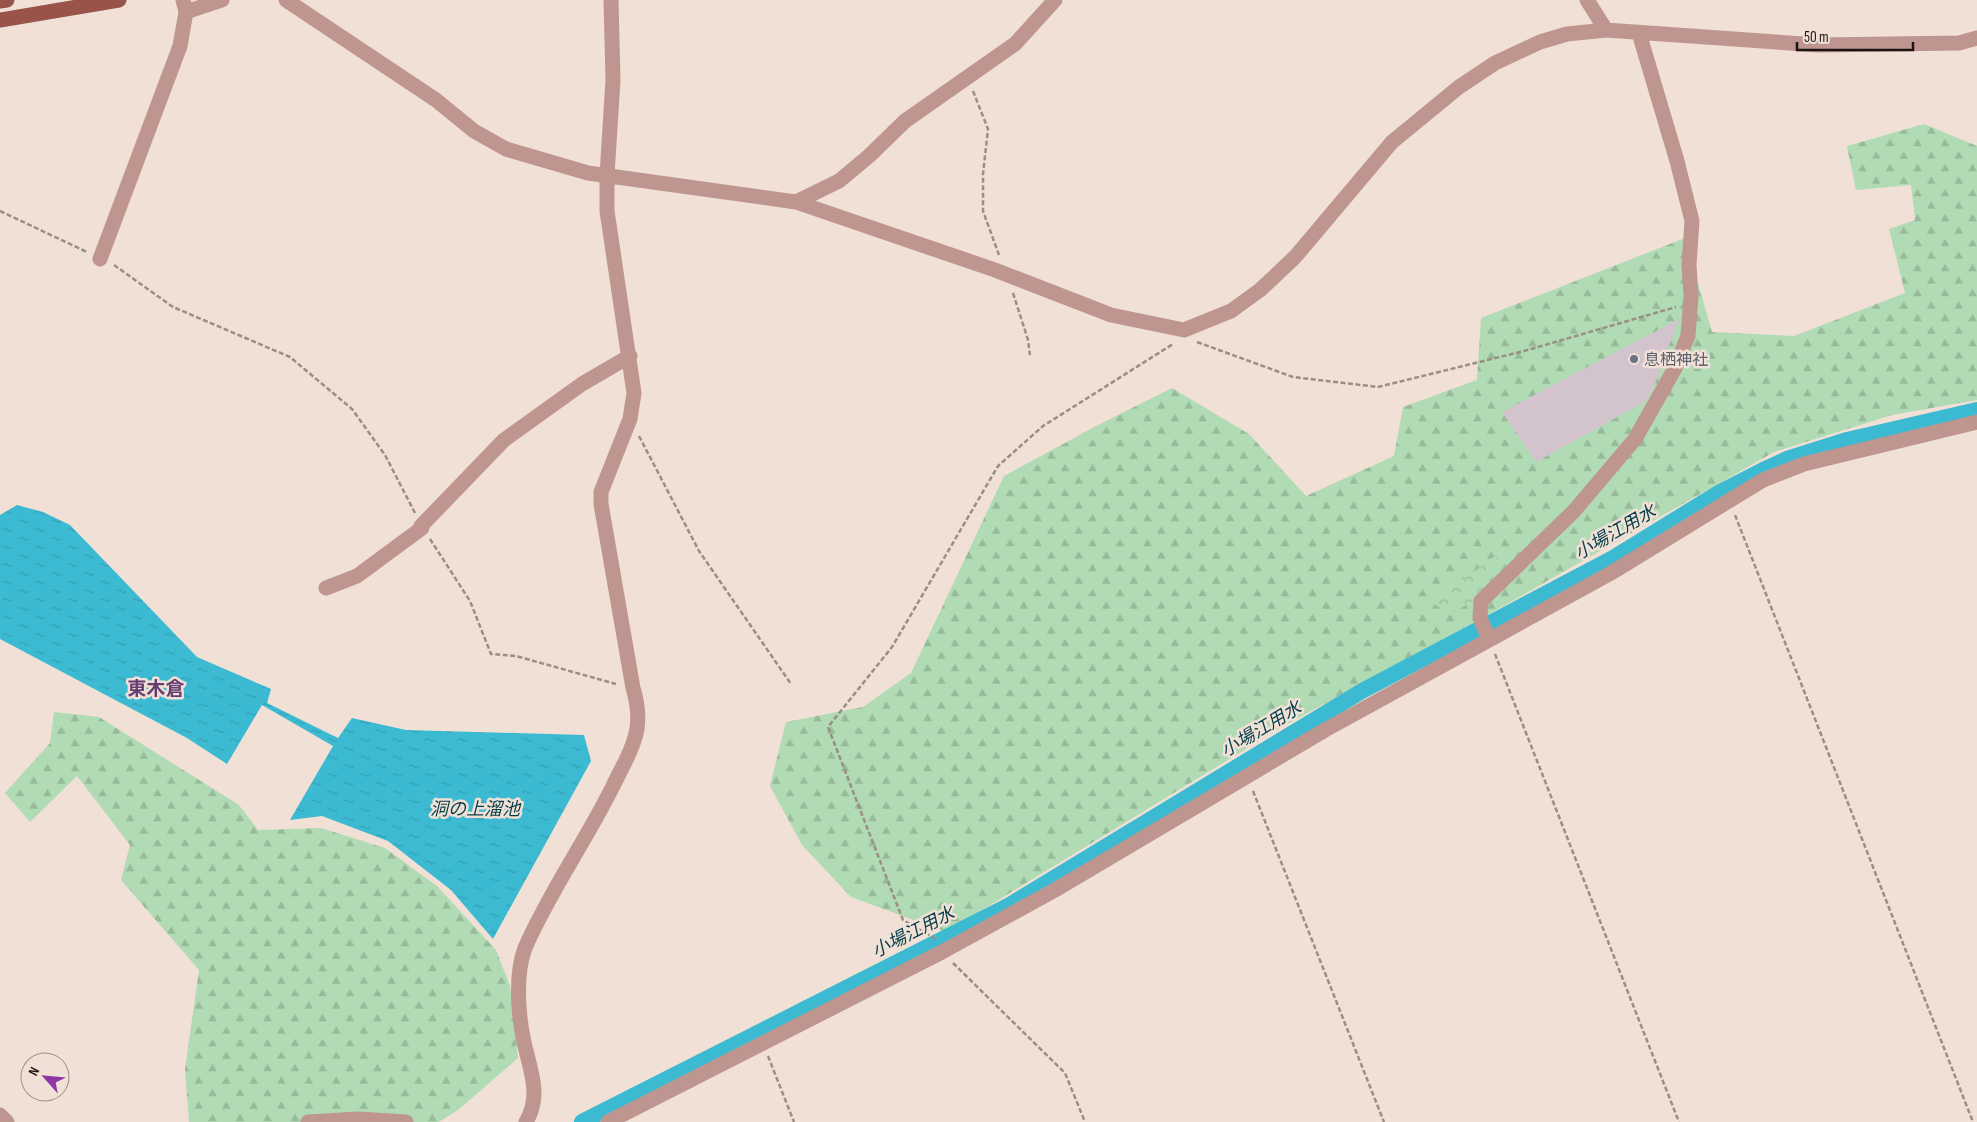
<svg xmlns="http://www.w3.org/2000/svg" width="1977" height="1122" viewBox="0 0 1977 1122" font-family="'Sofia Sans Condensed','Noto Sans JP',sans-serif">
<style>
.forest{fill:url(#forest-firs)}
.park{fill:url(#park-crowns)}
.water{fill:url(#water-ripples)}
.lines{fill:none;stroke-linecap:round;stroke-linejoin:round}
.canal{stroke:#3cbad2;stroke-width:16}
.building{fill:#d3c3cd}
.path{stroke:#9a8e86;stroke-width:2.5;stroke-dasharray:5 2.5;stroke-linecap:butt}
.minor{stroke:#bf968f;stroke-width:15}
.primary{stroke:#995349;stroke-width:15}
.worship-dot{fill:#6b7280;stroke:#f1e0d6;stroke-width:2}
.labels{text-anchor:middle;stroke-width:5;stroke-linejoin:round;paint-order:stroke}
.worship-label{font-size:16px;fill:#5b616d;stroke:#f1e0d6;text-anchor:start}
.water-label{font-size:18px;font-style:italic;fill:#033d47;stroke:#f1e0d6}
.quarter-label{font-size:19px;font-weight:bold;fill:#673c72;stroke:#f1e0d6}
</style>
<defs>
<pattern id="forest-firs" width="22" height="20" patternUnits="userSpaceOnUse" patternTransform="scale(1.25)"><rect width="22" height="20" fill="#b0dbb4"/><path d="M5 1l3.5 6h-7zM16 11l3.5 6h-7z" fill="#97bb9a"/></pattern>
<pattern id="park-crowns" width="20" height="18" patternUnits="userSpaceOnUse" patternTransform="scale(1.25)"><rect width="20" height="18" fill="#b0dbb4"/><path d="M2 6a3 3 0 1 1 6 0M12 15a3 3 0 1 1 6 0" fill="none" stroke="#97bb9a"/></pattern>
<pattern id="water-ripples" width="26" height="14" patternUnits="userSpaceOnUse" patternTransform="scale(1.25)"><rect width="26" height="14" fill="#3cbad2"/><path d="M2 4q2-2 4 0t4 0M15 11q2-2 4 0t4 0" fill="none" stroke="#349fb3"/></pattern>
</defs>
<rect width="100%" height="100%" fill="#f1e0d6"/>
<path class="forest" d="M1924,124L1977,146V400L1892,415L1774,452L1500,608L1282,727L946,932L851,897L802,845L770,786L786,722L863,707L911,673L1004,476L1098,425L1172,388L1249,434L1306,496L1394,456L1403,407L1477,380L1481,318L1685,238L1712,332L1794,336L1905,293L1889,229L1915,220L1911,185L1856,190L1847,146Z
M54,712L99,717L239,805L258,830L321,828L385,848L437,886L496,950L510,986L518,1058L458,1110L439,1122H189L185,1069L199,970L121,880L130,845L77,776L30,822L5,793L50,743Z"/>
<path class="park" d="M1495,556L1505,562L1477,599L1450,614L1431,602Z"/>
<path class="water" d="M17,505L43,512L70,525L197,657L271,689L267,703L338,738L352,718L406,730L584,735L591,761L493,939L451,890L388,841L322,816L290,820L333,746L262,705L227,764L187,738L0,639V515Z"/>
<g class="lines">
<path class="canal" d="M582,1122L1008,906L1362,691L1613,558L1720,492L1763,470L1787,459L1847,440L1977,410"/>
</g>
<path class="building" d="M1679,319L1655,384L1646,401L1536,462L1502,412Z"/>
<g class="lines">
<path class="path" d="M973,91L988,129L983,174V211L999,255
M0,211L87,252
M114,265L173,307L290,357L352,409L385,455L415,513
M1013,293L1028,340L1030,355
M1197,342L1293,377L1378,387L1524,351L1676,307
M639,436L699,551L791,684
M1735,515L1973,1122
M430,539L470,601L491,654L516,656L616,684
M1495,654L1679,1122
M1253,791L1384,1122
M936,939L903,920L828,727L892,647L998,466L1043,426L1173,344
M953,963L1065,1073L1085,1122
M768,1056L794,1122"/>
<path class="minor" d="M286,0L436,100L474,131L506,149L588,173L796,202L995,270L1111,315L1184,330L1231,311L1260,290L1295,257L1392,142L1459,87L1495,63L1540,42L1567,34L1606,30L1818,45L1959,43L1977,38
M1587,0L1606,30
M186,12L222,0
M796,202L839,181L869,156L905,121L1015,44L1055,0
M100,259L180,46L186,12L183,0
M326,588L357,576L422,528L421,526L504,440L582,384L630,356
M1489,639L1480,618L1481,601L1574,511L1635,439L1675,368L1688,336L1691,296L1689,265L1692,221L1677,161L1639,33
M0,1115L7,1122
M308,1122L358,1119L406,1122
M526,1122C542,1095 530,1070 524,1042C518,1015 515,974 525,948C549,893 585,842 612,788C621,769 633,750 637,729C639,715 637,701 633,688L601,504V492L630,419L634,393L607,211V175L613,80L611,0
M608,1122L942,952L1055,890L1325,730L1611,573L1763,480L1804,464L1977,422"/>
<path class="primary" d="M0,1L7,0
M0,20L119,0"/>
</g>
<circle class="worship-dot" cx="1634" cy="359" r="5"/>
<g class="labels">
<g class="worship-label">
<text x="1644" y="365">息栖神社</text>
</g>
<g class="water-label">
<text transform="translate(1615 532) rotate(-30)" y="6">小場江用水</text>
<text transform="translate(1261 729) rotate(-31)" y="6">小場江用水</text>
<text x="475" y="815">洞の上溜池</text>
<text transform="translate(913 932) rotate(-27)" y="6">小場江用水</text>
</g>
<g class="quarter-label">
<text x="156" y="695">東木倉</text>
</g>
</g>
<g transform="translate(45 1077) rotate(297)"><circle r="24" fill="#f1e0d6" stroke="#9b8f88"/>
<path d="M0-4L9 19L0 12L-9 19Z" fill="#8f38a5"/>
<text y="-8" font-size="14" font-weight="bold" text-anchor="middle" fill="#1b1512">N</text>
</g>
<path d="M1797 42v8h116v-8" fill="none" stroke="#1b1512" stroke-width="2.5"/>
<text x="1804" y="42" font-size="15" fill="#1b1512" stroke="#f1e0d6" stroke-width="4" paint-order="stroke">50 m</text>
</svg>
